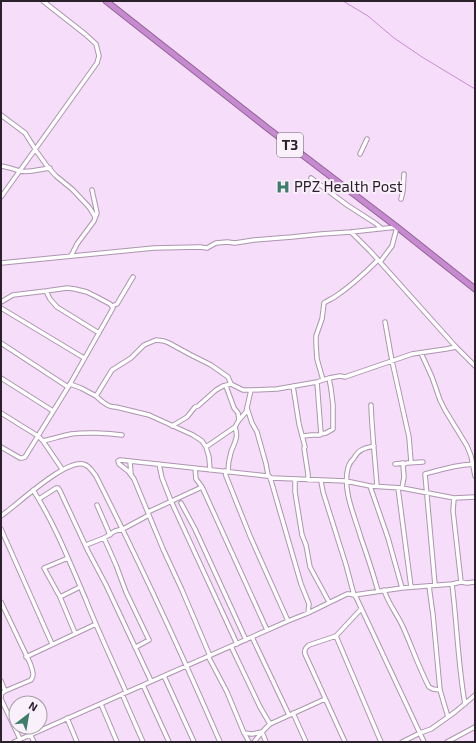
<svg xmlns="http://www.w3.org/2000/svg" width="476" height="743" viewBox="0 0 476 743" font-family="'Exo 2',sans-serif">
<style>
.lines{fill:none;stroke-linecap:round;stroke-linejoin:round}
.stream{stroke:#c98bd2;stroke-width:1}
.minor-casing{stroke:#ac95af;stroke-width:5.5}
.highway-casing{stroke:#906596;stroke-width:7}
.minor{stroke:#fff;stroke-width:3.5}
.highway{stroke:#c78ad0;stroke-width:5}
.labels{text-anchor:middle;stroke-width:4;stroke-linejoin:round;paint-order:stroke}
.shield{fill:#faf0fb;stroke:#685f69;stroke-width:1}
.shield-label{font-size:14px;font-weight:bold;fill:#2a212b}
.poi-label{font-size:15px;fill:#2a212b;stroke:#faf0fb;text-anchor:start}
</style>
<rect width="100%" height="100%" fill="#f6ddf9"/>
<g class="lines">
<path class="stream" d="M343,1L368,16L394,38L422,57L475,89"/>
<g class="minor-casing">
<path id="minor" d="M1,115L25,133L37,152L47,166L56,176L72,189L89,207L94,215L95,218
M360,154L367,139
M1,166C8,167 13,169 20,171C29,173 41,169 50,168
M311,178L347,205L375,223L381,228
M1,197L97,63L99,56L96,44L85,34L43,1
M401,199L403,191L404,174
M351,232L371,252L456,347L475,366
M70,256L72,254L77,244L94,221L97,213L92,190
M1,263L154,248L200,247L207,248L216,243L227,242L235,243L254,240L292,237L321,234L351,232L397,227L392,246L380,262
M46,291L50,299L57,307L99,333
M1,302L13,295L21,294L46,291L67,288L75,289L87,292L97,297L110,304L113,308L70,384L25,457L22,458H20L1,447
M112,306L117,304L133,277
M1,308L84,358
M385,322L392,361L409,437L411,462
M1,343L68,387
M421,353L432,377L440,400L445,410L467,446L471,456L475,476
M1,378L53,411
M323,380L317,359L316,344V336L322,319L324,303C328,300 332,299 336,296C351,286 365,273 378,260
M317,382L321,434
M70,384L81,388L96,396
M226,386L234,408L238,413L239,420
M293,386L299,424L305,447L304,448L308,474V480
M371,405C372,432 375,459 377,486
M247,408L252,423L257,432L266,464L268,475L270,477L301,584L309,604L308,613
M1,413L38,436L43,441L62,469
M172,426L187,417L195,407L198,406L216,390L223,386L231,384
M303,436L312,435H320L321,434L326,433L333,429V405L331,389L329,378
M43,441C52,439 61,436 71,434C85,432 108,433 122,435
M374,446C365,448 359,449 354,458C351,461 349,464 348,468C342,490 355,517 361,538C367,555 373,573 378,591
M206,447L235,427L239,420L246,412L251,390
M118,461L120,460L267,476L272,478L346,481L370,486L402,488L454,498L475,497
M118,461L119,464L128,471L134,479L163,549L182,590L210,656
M130,461L131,474
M159,464L162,478L171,501L237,644
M395,464L404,463
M195,468L196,479L202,487L267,630
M210,470L209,457L206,447L202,441L193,435L149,415L116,407C109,408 101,401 96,396L112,370L131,358L144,345L156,340L164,341L169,343L191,355L211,365L228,377L231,384L243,390H251L277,389L317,382L329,378L340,376L345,377L412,354L446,349L456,347
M225,471L226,476L250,536L288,621
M228,472C228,465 229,459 231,452C234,443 239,438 235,427
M295,479V492L302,535L306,545L310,567L329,602
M321,481L323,492L346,565L354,595L402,588L452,584L461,582L467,583L475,582
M370,486L388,538L402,588
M398,488L411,587
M402,488L404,477L403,465L407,463L423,462
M33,490C55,524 70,563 86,600C98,631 113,662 126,692
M454,498L453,511L461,582
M39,499L56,488H58L60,491L88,551L106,585L151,681
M181,503L195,529L246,640
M97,505L110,535
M148,512L202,487
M1,516C17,505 64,460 83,464C89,465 92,471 96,476C140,563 181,652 220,742
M1,529L52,644
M104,538L116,565L126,592L149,640L136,647
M86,545L104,538L115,531L123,529L149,515
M68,558L44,568L60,597L75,633
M452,584C457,624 458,665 465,704
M435,585L425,474C436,471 465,462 475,465
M429,586L433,615L440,690L448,717
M384,590C388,603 397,614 403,627C412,647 419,668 429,687L433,689L440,690
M60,597L80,587
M1,602L30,663C32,669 35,675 31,680L5,691L2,693L1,697
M361,609L336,636L381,742
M336,636L309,645C305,648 304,650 305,654L345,742
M252,637L289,715
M231,646L260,707L270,724
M208,656L227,692L244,733L249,742
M26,657L96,624
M164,676L194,742
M1,681L5,691
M143,685L169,742
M122,694L143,742
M1,699L20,739
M101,704L117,742
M293,713L306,742
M67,718L77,742
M244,733L252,734L262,732L266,742
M30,734L34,742
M14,742L288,621L308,613L347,594H350L354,595L356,597L424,742
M254,742L262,732L270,724L325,699
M402,742L420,733L431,729L441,722L455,712L475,695
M447,742L475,727"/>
</g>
<g class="highway-casing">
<path id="highway" d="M106,1L266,127L397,227L475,289"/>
</g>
<use href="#minor" class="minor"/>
<use href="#highway" class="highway"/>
</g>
<defs>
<g id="hospital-bare" transform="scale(1.08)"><path d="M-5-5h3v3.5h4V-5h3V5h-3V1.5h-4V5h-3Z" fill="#3e7d6a" stroke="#faf0fb" stroke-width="2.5" paint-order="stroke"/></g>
</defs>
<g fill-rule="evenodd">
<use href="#hospital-bare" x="283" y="187"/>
</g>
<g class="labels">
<rect class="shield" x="277" y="133" width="26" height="24" rx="3"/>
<g class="shield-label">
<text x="290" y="150">T3</text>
</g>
<g class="poi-label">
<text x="294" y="192">PPZ Health Post</text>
</g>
</g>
<rect width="476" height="743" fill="none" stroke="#2a212b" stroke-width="4"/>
<g transform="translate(28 715) rotate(31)"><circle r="19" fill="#faf0fb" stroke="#a79da8"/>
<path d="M0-3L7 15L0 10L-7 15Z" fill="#3e7d6a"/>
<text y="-6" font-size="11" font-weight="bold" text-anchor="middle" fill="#2a212b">N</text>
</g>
</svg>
